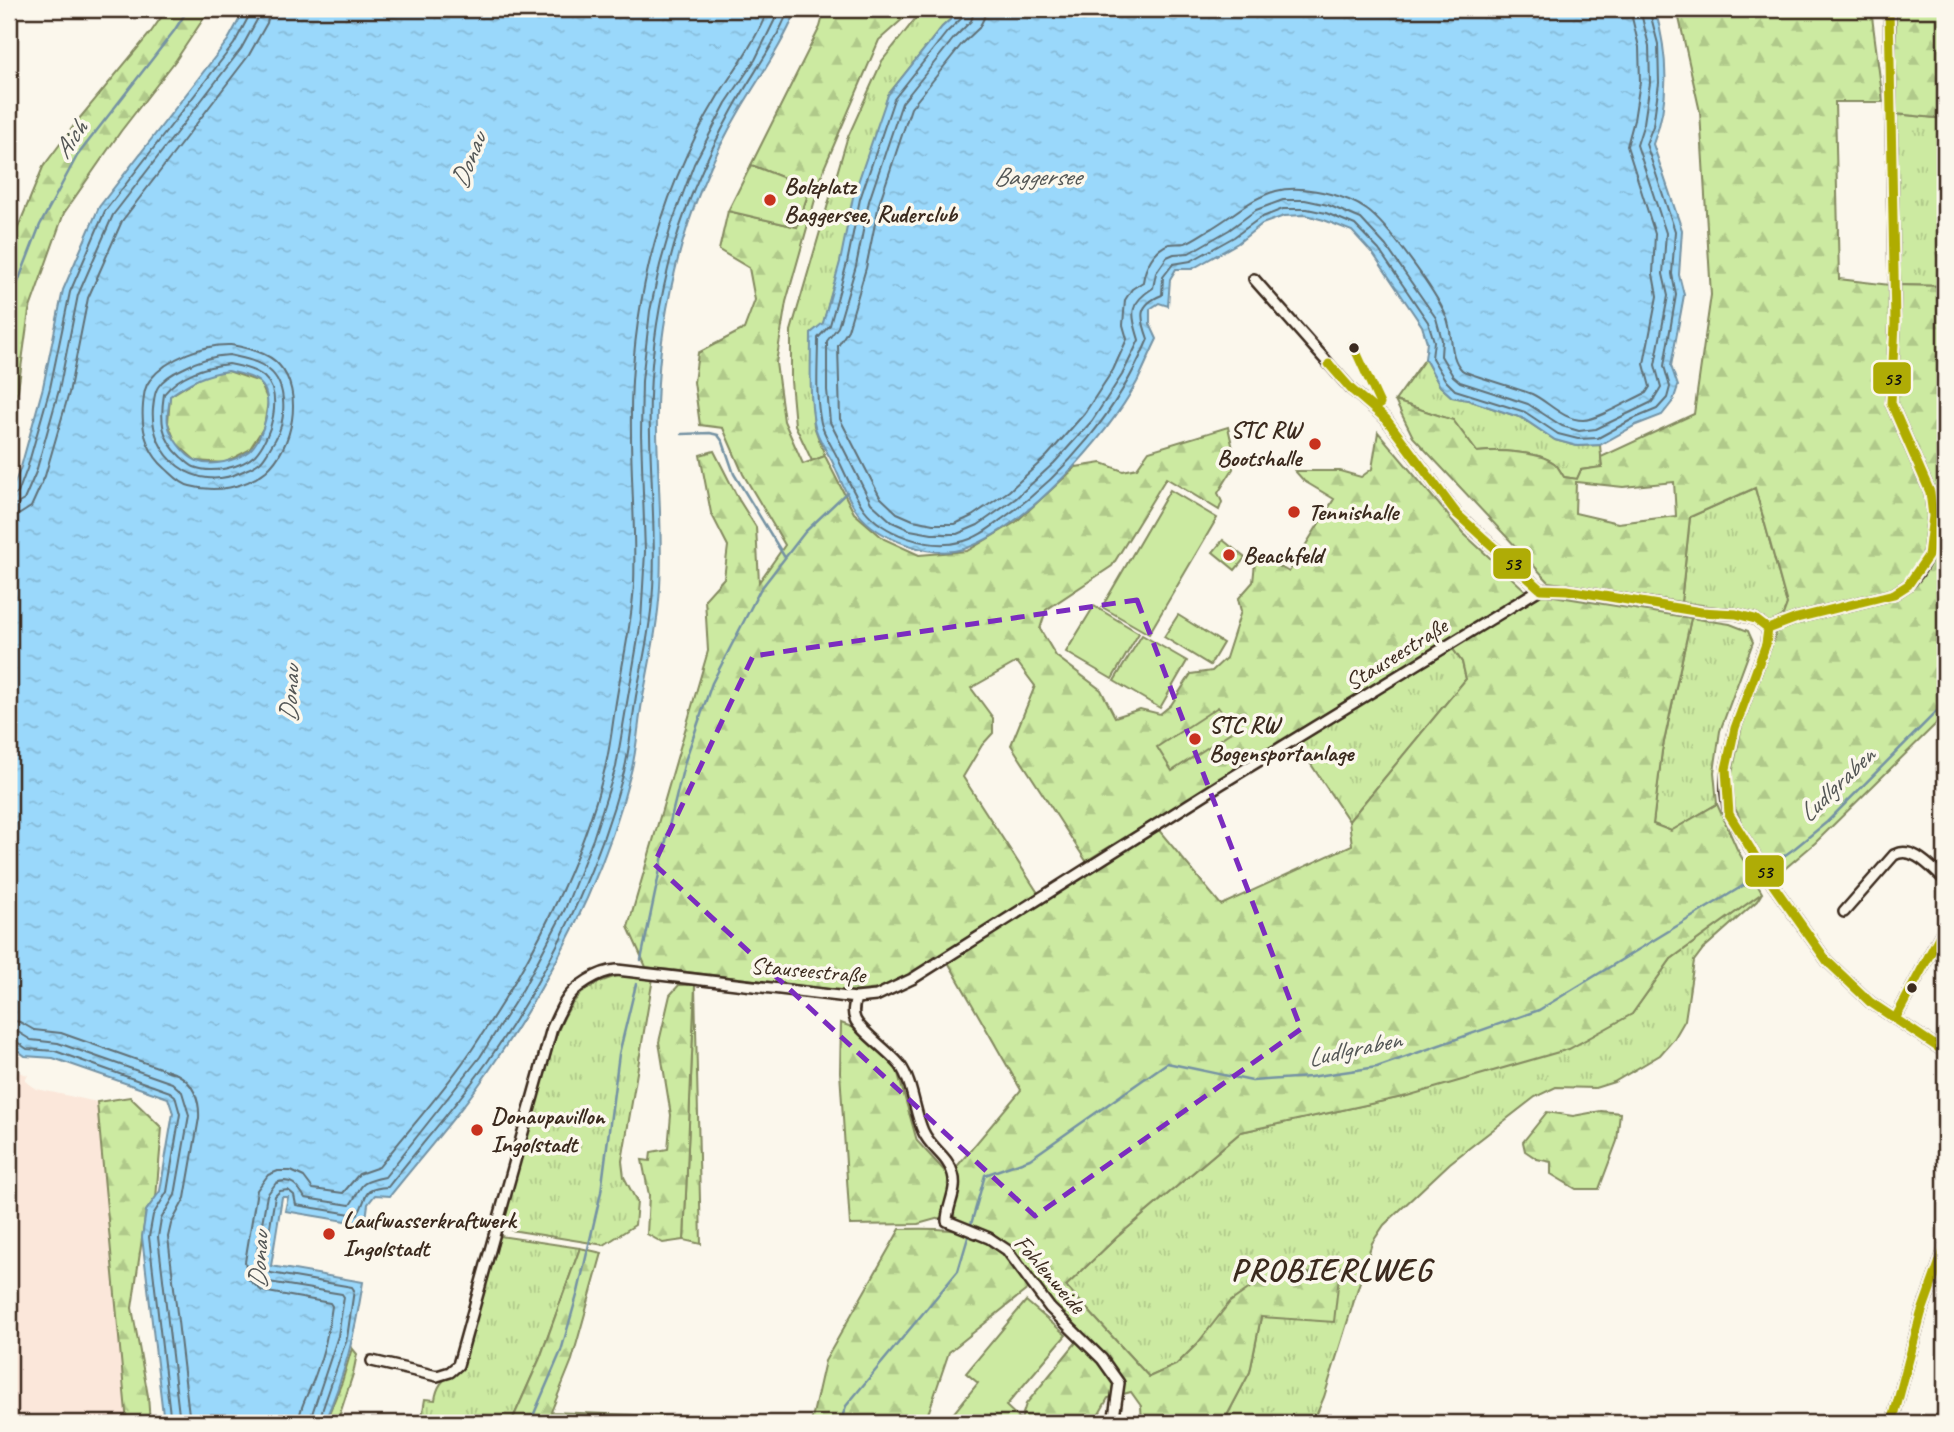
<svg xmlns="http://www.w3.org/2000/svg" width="1954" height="1432" viewBox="0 0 1954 1432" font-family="Caveat,sans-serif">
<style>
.built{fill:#fbe7da}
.grass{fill:url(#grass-tufts);stroke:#848a60;stroke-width:2}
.forest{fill:url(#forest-firs);stroke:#848a60;stroke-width:2;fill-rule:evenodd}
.pitch{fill:#cceaa1;stroke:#848a60;stroke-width:2}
.water{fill:url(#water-ripples);stroke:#7492a3;stroke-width:2;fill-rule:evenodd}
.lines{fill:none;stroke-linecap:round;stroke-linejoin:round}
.shore{stroke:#617076;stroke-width:2}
.stream{stroke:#7492a3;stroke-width:2.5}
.street-casing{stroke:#3b2a1e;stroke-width:14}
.street{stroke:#fbf7ec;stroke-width:9}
.bus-1-casing{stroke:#fbf7ec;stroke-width:14}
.bus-1{stroke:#afac06;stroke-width:9}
.marked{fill:none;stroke:#7b2cbf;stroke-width:5;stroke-dasharray:14 9;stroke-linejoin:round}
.poi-dot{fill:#c8321e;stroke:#fbf7ec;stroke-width:2.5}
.bus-dot{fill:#3b2a1e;stroke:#fbf7ec;stroke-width:2.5}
.labels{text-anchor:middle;stroke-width:7;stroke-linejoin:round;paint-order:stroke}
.poi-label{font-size:24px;font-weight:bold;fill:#3b2a1e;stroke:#fbf7ec;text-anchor:start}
.street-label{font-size:24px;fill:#3b2a1e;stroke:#fbf7ec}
.water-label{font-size:26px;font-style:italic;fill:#535655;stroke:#fbf7ec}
.district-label{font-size:32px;font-weight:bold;letter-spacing:2px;fill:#3b2a1e;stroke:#fbf7ec}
.line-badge{stroke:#fbf7ec;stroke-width:2.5}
.pale-badge-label{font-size:19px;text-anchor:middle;font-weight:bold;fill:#111}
</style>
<defs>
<pattern id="grass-tufts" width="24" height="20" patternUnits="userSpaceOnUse" patternTransform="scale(1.75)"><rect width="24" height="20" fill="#cceaa1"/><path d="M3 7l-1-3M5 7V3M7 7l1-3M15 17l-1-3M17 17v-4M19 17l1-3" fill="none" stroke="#b0c98a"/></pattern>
<pattern id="forest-firs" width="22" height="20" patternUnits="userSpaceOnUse" patternTransform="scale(1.75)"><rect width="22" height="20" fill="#cceaa1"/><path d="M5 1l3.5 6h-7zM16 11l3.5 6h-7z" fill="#b0c98a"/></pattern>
<pattern id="water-ripples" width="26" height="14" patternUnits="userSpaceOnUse" patternTransform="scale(1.75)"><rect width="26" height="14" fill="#9ad8fb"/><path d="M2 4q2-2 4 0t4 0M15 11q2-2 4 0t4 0" fill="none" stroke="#86bad7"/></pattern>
</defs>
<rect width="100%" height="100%" fill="#fbf7ec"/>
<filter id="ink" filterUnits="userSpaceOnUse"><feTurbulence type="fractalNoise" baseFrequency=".0143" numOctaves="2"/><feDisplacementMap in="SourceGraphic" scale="14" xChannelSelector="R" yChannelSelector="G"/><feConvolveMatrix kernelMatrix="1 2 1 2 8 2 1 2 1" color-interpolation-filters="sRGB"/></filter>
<g filter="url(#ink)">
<path class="built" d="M9,1069L28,1075L25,1081L37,1089L97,1102L127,1423H9Z"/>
<path class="grass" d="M926,9H962L942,27L888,95L823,324L811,333V391L814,426L825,456L812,461L795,425L791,381V331L847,139L882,61L916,18Z
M1896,114L1945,119V286L1897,285Z
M1425,359L1440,386L1452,397L1468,400L1522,418L1555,440L1577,446L1600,445L1602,467L1581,470L1577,479L1564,477C1561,473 1558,466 1554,463C1538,451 1497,450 1477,452L1453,420L1395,401Z
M1755,488L1787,604L1783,616L1770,623L1737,610L1681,602L1690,517Z
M1691,618L1730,624L1748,631L1753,642L1720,731L1714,772L1717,804L1671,831L1653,824L1662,751Z
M1451,646L1462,662L1466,679L1349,821L1296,742Z
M1762,893L1757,901L1703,949L1694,961L1685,1020L1674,1039L1660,1055L1614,1082L1595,1088L1556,1087L1535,1097L1450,1163L1384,1225L1372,1243L1324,1397L1313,1423H1223L1250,1372L1261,1317L1339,1267L1197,1344L1176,1365L1149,1377L1066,1286L1117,1237L1241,1132L1406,1096L1632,1014L1671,959Z
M622,975L653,978L622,1161L624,1177L637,1202L635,1225L604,1245L511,1230L504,1225L503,1219L555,1039C568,1002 582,984 622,975Z
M695,985L701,1244L684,1240Z
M500,1236L580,1248L540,1358L511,1423H421L425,1399L435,1400C438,1378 450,1378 463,1363Z"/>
<path class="forest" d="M167,9H210L176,60L121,131L64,213L29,311L18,390L9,421V249L43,167L78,120L151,32Z
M825,9H914L879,40L824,168L786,302L776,363L784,421L803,464L825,456L854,513L884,539L919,555L967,551L1016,522L1076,467L1102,463L1123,471L1137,468L1149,451L1228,427L1234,453L1233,469L1218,493L1222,502L1219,510L1166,478L1112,566L1046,610L1040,629L1056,656L1101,690L1115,717L1140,709L1160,714L1171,705L1191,674L1212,671L1226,658L1241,611L1238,599L1253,582L1256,553L1289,572L1334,499L1304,481L1295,471H1340L1361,477L1372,469L1378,432L1463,533L1527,592L1086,861L1011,745L1035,686L1017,662L971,688L993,718V733L982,745L963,777L1038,893L912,973L878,989L853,992L646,967L628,927L708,651L705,599L724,578L728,546L711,513L700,455L714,451L739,500L756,527L759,582L785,545L743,474L723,428L700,425L694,382L698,353L744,329L755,300L749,268L719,250L728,211L797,227L810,188L751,165L820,27Z
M1677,9H1871L1883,102H1835L1839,279L1890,285L1945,286V715L1815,843L1775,877L1747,835L1735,808L1732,774L1742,726L1787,604L1755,488L1690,517L1681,602L1549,582L1413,437L1395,401L1453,420L1477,452C1497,450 1538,451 1554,463C1558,466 1561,473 1564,477L1577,479L1581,470L1602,467L1601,457L1694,414L1711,295L1700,112ZM1576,482L1623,487L1674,482L1676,516L1618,523L1575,513Z
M1896,9H1945V119L1896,114Z
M228,371L260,382L268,401L264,427L249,450L224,463L196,461L176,443L168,423L170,396L206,374Z
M1541,594L1691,618L1662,751L1653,824L1671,831L1717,804L1737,849L1762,893L1671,959L1632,1014L1569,1049L1407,1096L1241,1132L1117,1237L1066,1286L1149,1377L1176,1365L1197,1344L1230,1302L1257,1283L1340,1267L1334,1322L1261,1317L1250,1372L1223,1423H1142L1141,1406L1131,1392L1108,1398L1094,1423H1020L1026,1404L1083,1334L1041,1291L1010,1246L988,1232L943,1217L918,1224L850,1225L840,1072L841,1023L857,1029L897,1070L917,1141L949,1176L1021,1090L948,962L1158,829L1221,905L1352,845L1349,821L1466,679L1462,662L1451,646Z
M679,985H695L684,1240L663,1243L647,1234L649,1195L642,1160L650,1161L651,1152L668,1149L671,1115L659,1042L670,995Z
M130,1097L162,1128L156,1198L146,1211L132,1308L148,1396L150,1423H127L97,1102Z
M1601,1111L1620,1113L1617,1141L1599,1189H1576L1551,1174V1162L1537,1159L1525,1151L1523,1142L1547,1112L1573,1116Z
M900,1229C931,1228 968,1227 996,1245C1012,1254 1020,1274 1029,1288L949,1352L925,1423H811L825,1361Z
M580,1248L602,1253L572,1360L551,1412L690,1417L689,1423H511L540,1358Z
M352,1348L357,1354L353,1374L337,1423H325L342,1382Z"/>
<path class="pitch" d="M751,165L810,188L797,227L728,211Z
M1170,490L1217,518L1149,634L1102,607Z
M1223,540L1245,558L1235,570L1213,552Z
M1094,606L1139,633L1112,679L1066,652Z
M1178,615L1223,643L1210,665L1164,637Z
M1142,635L1187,661L1160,708L1114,681Z
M1218,707L1234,730L1172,771L1157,747Z
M1026,1301L1066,1335L1006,1406L1019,1418L1014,1423H952L948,1420L978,1383L966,1373Z"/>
<path class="water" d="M245,9H797C782,46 760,76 740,110C711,159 688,216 675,271C662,324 656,378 657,432C658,484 663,535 660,587C658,626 649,664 642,702C638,725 637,749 631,772C605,876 554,975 494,1063C463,1110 425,1152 390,1196L375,1195L368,1204L366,1219L369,1220V1225L285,1211L288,1197H282L271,1266L363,1282C355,1333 345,1376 324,1423H164L142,1237L146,1211L160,1191L173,1113L168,1098L53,1058L25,1056L9,1044V497L21,467L43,387L63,290L99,207L228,40ZM228,371C237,373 251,375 259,382C276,397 264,438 249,451C236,461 212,467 197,461C184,456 170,436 168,423C166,415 170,404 170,396C189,382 205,374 228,371Z
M962,9H1655C1668,54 1671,99 1653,144L1682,230L1679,275L1684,295L1671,366L1678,386L1673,401L1662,415L1636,425L1600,445L1577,446L1555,440L1522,418L1468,400L1452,397L1440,386L1425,359L1427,342L1422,326L1374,255L1352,231L1324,220L1305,215L1284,216L1262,224L1238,243L1192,269H1176L1170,279L1168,306L1159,303L1150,309V324L1157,339C1150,353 1144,368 1137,382C1107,438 1025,528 964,549C932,559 878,539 858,513C847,498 840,478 832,461C826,450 816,436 814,423C809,393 811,363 811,333L823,323L840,262L853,197L888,95L942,27Z"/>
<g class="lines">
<path class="shore" d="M966,9L964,16L947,32L894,99L860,199L847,263L830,325L818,338C818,365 815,396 821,423C824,436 834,449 839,461C847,477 854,495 864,509C883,534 929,550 960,542C976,539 990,528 1002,519C1066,474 1118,411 1148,339C1140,317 1137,305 1162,295L1163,277L1173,264L1191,261L1234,237L1260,218L1283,209H1307L1326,213L1355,225L1379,250L1428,322L1434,341L1432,358L1446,381L1455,390L1525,412L1558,434L1578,439L1598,438L1633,419L1657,409L1667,398L1670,387L1664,366L1676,295L1672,274L1675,231L1646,144L1653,126L1659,83L1658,44L1649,9
M975,9L971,21L954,38L902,103L869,201L856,266L838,327L827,341V390L830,422L871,503L892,522L910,530L932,534H957L978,525L1015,499L1054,463L1092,421L1122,375L1139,340C1131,313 1128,304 1153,288L1156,273L1167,257L1174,254L1189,253L1229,230L1256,210L1283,200H1305L1328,205L1361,219L1386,246L1436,318L1442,340L1441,356L1453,376L1460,382L1528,404L1562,426L1579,431L1596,429L1652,402L1661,387L1655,365L1668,296L1663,274L1666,233L1637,145L1644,123L1650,83L1649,46L1640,9
M985,9L984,18L979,28L961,45L911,108L879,204L866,268L848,330L838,346L840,419L880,497L897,513L913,520L933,524H955L972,516L1009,491L1047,456L1084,414L1113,370L1127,339L1123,325L1125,300L1132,289L1143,282C1145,267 1154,249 1169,244C1174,243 1179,244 1185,243C1194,240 1204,232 1212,228C1234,215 1251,198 1276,191C1301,184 1347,195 1367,210C1388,225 1436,292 1446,316C1454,334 1448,356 1462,370C1466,374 1520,389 1532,394C1549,402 1563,420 1583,420C1597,420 1630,400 1646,393L1650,387L1644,364L1657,296L1653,274L1655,234L1627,146L1634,120L1640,82L1639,47L1630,9
M231,345C246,348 268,352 279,365C304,392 293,448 266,471C245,488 215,493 190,486C180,484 172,474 165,468C146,451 141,429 143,405C144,396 144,387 150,380C167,358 204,344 231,345Z
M229,355C243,358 259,361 269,370C288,385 286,422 275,440C270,447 266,457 260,462C254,467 247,469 241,472C195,494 149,456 153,408C154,401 154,393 158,387C163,379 175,372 184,368C199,360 213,356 229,355Z
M229,364C240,366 255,369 264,377C284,395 271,438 255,455C241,468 211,474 194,467C189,465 185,460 181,457C161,439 160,420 164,394C179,375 205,366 229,364Z
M9,497L18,493L27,469L50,388L70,292L105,211L234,44L250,14L251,9
M9,505L17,504L24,500L36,472L59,390L78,295L113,215L241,49L258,18L259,9
M9,516L20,514L31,507L45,476L69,393L88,298L122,221L249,55L267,23L270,9
M9,1020L20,1022L34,1030L61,1033L177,1074C193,1082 200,1100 199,1118L185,1198L171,1224L168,1237L190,1423
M9,1030L18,1032L31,1040L58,1043L172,1083L182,1092L189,1115L175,1195L161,1219L158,1237L180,1423
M9,1039L14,1040L27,1049L55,1051L170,1092L175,1096L180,1114L167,1192L153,1215L149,1237L171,1423
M299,1423C299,1407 310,1391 315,1376C324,1353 329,1330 332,1306L330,1303L262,1291L249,1280L245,1262L257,1190L268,1175L278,1171H291L304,1177L313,1189L343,1193L359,1174L379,1167C410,1128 445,1090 473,1048C529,965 583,863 606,764C611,742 613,719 617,696C623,659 632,622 634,584C636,533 631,483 631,433C630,376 636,319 649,264C663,206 687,147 718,96C736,67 756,41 768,9
M309,1423L338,1336L344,1297L342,1294L269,1282L259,1276L255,1263L267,1195L276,1183C291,1177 298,1186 305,1198L350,1205C364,1185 356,1183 385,1177L480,1057L523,989L565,909L593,839L616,767L641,621L645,552L641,434L642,381L650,311L660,265L672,223L694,164L726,103L755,60L780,9
M318,1423L347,1338L354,1290L352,1287L271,1273L266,1270L264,1264L275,1196L280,1191L288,1190L294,1195L296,1205L357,1215C370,1197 358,1189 388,1187C421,1145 457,1104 488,1061C549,973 596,875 624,772C630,747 632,721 636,696C643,660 651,625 653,588C656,537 651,486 650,434C648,379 655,323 668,269C681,213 705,159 733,109C752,74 774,47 789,9"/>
<path class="stream" d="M9,305L40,225L77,156L174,31L188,9
M682,434L710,433L718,435L723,442L734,474L784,556
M641,960L670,822L685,761L712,683L760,590L805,532L847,492
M970,1228L985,1175L1030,1159L1167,1063L1252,1081L1310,1077L1377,1067L1539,1010L1741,887L1795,848L1827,822L1945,703
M530,1423L561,1351L578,1292L601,1192L619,1054L636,984
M840,1423L846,1406L958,1271L969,1234"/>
<g class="street-casing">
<path id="street" d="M1254,279L1351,389L1386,419L1457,514L1540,589L1567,590L1701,612L1736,614L1755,619L1768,629
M1768,629L1797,618L1894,594L1908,585L1918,573L1928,556L1933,516L1930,492L1891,403L1895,323L1889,9
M1768,629L1766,644L1735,728L1726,769V793L1729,814L1773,885L1827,961L1870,1002L1945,1052
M1844,912L1894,855C1913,845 1931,868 1945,880
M856,998C854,1005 852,1012 855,1019C859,1030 890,1052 900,1065C913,1083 914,1111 923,1131C930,1148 948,1156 953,1174C958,1191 947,1205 947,1221L989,1238L1007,1250L1050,1308L1102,1359L1119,1383L1114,1417
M1895,1019L1945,926
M372,1361L437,1376L450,1372L458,1365L552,1028C556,1020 560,1010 565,1002C574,986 599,971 617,970L856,998L876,996L912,979L1221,784L1540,589
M1452,1423H1462
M1892,1423L1921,1314L1945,1247"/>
</g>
<use href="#street" class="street"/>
<g class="bus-1-casing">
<path id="bus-1" d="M1353,345L1380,404
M1329,364L1351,389L1386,419L1457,514L1540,589L1567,590L1701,612L1736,614L1755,619L1768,629
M1768,629L1797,618L1894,594L1908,585L1928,556L1933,516L1930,492L1891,403L1895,323L1889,9
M1768,629L1766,644L1735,728L1726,769L1729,814L1773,885L1827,961L1870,1002L1945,1052
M1895,1019L1945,926
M1892,1423L1921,1314L1945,1247"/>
</g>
<use href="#bus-1" class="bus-1"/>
</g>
</g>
<path class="marked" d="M1137,600L1301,1029L1035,1216L654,864L753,656Z"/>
<g class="poi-dot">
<circle cx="770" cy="200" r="7"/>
<circle cx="1315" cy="444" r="7"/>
<circle cx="1294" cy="512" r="7"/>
<circle cx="1229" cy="555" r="7"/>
<circle cx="1195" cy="739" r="7"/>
<circle cx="477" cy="1130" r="7"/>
<circle cx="329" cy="1234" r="7"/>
</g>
<g class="bus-dot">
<circle cx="1354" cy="348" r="6"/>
<circle cx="1912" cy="988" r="6"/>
</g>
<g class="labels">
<g class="poi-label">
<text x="784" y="194">Bolzplatz<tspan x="784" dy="28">Baggersee, Ruderclub</tspan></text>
<text x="1301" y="438" text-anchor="end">STC RW<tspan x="1301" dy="28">Bootshalle</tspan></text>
<text x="1308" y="520">Tennishalle</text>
<text x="1243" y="563">Beachfeld</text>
<text x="1209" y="733">STC RW<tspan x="1209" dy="28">Bogensportanlage</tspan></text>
<text x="491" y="1124">Donaupavillon<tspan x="491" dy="28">Ingolstadt</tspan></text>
<text x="343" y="1228">Laufwasserkraftwerk<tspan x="343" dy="28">Ingolstadt</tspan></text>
</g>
<g class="street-label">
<text transform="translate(1396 654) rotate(-32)" y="8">Stauseestraße</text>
<text transform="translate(808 970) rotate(5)" y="8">Stauseestraße</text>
<text transform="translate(1050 1274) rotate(49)" y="8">Fohlenweide</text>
</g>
<g class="water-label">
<text transform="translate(70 139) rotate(-56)" y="9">Aich</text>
<text transform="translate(468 160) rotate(-68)" y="9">Donau</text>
<text x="1037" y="185">Baggersee</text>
<text transform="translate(289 694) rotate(-87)" y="9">Donau</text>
<text transform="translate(1836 784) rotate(-44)" y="9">Ludlgraben</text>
<text transform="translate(1354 1048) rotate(-12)" y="9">Ludlgraben</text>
<text transform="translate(258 1260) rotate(-87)" y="9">Donau</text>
</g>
<g class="district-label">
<text x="1332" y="1280">PROBIERLWEG</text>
</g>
</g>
<g class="line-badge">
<rect x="1872" y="361" width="40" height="34" rx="7" fill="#afac06"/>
<rect x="1492" y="547" width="40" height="33" rx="7" fill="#afac06"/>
<rect x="1744" y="854" width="41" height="34" rx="7" fill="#afac06"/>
</g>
<g class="pale-badge-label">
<text x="1892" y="385">53</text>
<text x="1512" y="570">53</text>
<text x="1764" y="878">53</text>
</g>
<rect width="1954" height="1432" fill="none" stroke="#fbf7ec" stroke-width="35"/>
<rect x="18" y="18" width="1919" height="1397" fill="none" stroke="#3b2a1e" stroke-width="2.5" filter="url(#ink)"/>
</svg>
